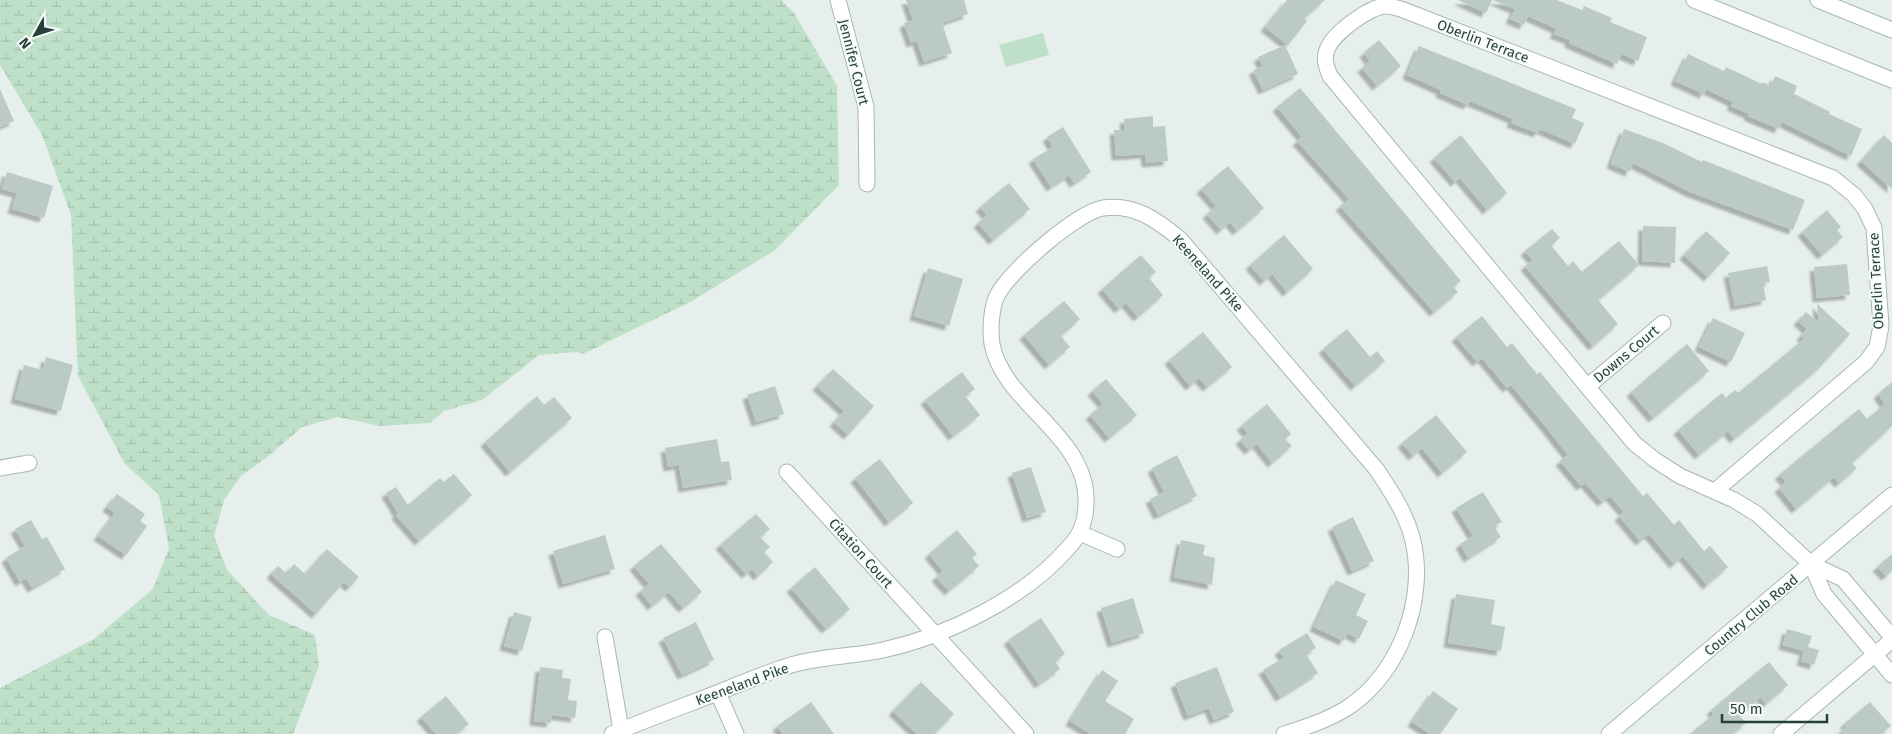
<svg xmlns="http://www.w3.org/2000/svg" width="1892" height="734" viewBox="0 0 1892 734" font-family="'Fira Sans',sans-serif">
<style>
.grass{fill:#bfe0c8}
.wetland{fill:url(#wetland-marsh)}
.building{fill:#bbcac4;filter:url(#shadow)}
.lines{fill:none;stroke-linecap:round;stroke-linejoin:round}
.minor-casing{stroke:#a8b8b2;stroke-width:17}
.secondary-casing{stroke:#a4bbb3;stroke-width:17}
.minor{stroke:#fff;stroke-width:15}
.secondary{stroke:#fff;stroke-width:15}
.labels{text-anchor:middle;stroke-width:4;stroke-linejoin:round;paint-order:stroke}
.street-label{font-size:14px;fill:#24423a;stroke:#f7fbf9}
</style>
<defs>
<pattern id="wetland-marsh" width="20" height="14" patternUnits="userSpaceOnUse" patternTransform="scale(1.25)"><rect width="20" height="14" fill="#bfe0c8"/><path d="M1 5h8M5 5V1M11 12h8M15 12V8" fill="none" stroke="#a4c1ad"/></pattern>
<filter id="shadow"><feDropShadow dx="-4.5" dy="4.5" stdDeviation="1" flood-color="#0004"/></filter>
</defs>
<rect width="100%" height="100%" fill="#e6efeb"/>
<path class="grass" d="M1043,33L1049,55L1006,67L999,45Z"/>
<path class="wetland" d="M0,0H781L794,13L837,86L839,185L774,251L692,301L583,354L577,352L539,355L482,400L444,411L430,423L380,426L338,417L302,427L271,454L241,476L224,500L214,536L227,570L269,615L315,635L319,666L293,734H0V688L94,639L153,589L169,548L159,495L125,464L78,376L71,215L42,135L0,65Z"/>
<path class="building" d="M906,0H964L968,14L942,23L952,53L924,62L917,41L911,43L904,23L913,20Z
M1287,0H1325L1304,18L1307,21L1288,45L1265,27Z
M1458,0H1492L1486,13Z
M1493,0H1557L1582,10L1584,6L1612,18L1610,22L1647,37L1638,61L1621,54L1617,64L1569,43L1570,40L1554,34L1557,29L1528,16L1524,25L1510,19L1515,9Z
M1379,40L1401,66L1377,86L1362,68L1370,61L1364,53Z
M1285,45L1298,74L1263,90L1253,70L1263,66L1258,57Z
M1419,46L1576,109L1572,118L1584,123L1575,144L1540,129L1538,133L1511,123L1513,119L1470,101L1468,105L1440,93L1441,90L1407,75Z
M1688,54L1724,71L1726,67L1762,84V82L1771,86L1775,76L1797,86L1794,94L1830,112L1829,114L1862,129L1851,156L1782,122L1779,129L1748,116L1749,114L1731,106L1733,102L1706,89L1704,94L1675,81Z
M1300,88L1461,281L1453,287L1458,292L1434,312L1340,206L1349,199L1297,141L1302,137L1277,107Z
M0,89L14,121L0,127Z
M1153,116V127L1165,126L1168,161L1146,163L1145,154L1116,156L1114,130H1125L1124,119Z
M1063,127L1091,172L1074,183L1069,175L1051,187L1033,159L1053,147L1047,137Z
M1624,129L1663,143L1702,162L1703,160L1805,200L1793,230L1690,192L1633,163L1630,172L1611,164Z
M1461,135L1507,193L1487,210L1460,178L1455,182L1434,158Z
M1884,135L1892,143V189L1861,161Z
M1228,166L1264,208L1237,231L1230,222L1221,230L1207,214L1216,206L1201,189Z
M7,172L53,186L44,218L12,209L17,193L2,189Z
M1009,183L1030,209L993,240L978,223L987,215L980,207Z
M1827,210L1841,227L1837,230L1843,237L1822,255L1802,232Z
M1643,226L1676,227L1675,263L1642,261Z
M1552,229L1560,238L1551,245L1568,266L1573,261L1582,272L1619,241L1639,265L1598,300L1618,324L1593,346L1525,266L1533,260L1525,251Z
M1706,231L1730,253L1708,277L1684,255Z
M1284,235L1313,269L1287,292L1272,274L1264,281L1250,265Z
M1141,255L1156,272L1149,278L1163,295L1138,317L1126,303L1119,309L1102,289Z
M1847,264L1850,295L1817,298L1814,267Z
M1767,266L1770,282L1763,283L1766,300L1735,306L1728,273Z
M928,268L963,279L949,326L914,316Z
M1064,301L1080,319L1061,336L1070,347L1049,365L1024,335Z
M1817,304L1850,334L1818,369L1734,439L1728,431L1699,455L1678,430L1722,393L1726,398L1735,390L1738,393L1804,339L1801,336L1807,329L1798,321L1806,312L1819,323Z
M1482,316L1507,347L1512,343L1537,374L1540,372L1643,496L1647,493L1674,525L1679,520L1704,551L1710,546L1728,567L1707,585L1683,556L1674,564L1649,534L1640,541L1619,516L1624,512L1610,496L1602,502L1585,483L1581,486L1560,461L1568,455L1542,422L1511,385L1507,388L1482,358L1477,362L1456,337Z
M1713,318L1745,333L1731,362L1699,347Z
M1347,329L1370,357L1377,351L1385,361L1355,386L1323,349Z
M1203,332L1232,367L1207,387L1199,378L1190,386L1169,360Z
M1687,344L1709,371L1653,418L1631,392Z
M46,357L73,365L61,411L15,399L24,365L43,370Z
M833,369L874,406L848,435L834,422L844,411L817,386Z
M962,372L975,389L965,396L980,415L953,436L925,400Z
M1106,379L1137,415L1109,438L1090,415L1103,404L1092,391Z
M1892,382V426L1852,463L1857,468L1839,483L1834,477L1796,509L1779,488L1786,482L1779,475L1859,409L1867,419L1885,404L1878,394Z
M775,386L784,414L756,422L747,395Z
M537,396L544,405L554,397L572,418L510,472L485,442Z
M1267,404L1291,434L1285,439L1292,446L1272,463L1257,444L1249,450L1240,440L1248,433L1241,426Z
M1436,415L1467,452L1442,473L1422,448L1413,456L1402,443Z
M717,439L721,462L729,461L732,480L683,488L679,465L668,467L665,448Z
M1177,455L1197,496L1158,515L1150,499L1164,492L1152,468Z
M880,459L913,503L889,522L855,478Z
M1031,467L1046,512L1027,518L1012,473Z
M454,474L472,495L419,541L396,515L398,513L386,493L396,487L408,505L440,478L444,482Z
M1483,492L1502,522L1494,526L1501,537L1468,558L1460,544L1473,536L1456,508Z
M117,494L145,514L140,521L147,526L126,555L98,536L115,513L107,507Z
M756,514L770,529L760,537L770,547L764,552L773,562L758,576L752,569L746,574L720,545Z
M1353,517L1374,561L1352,571L1332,527Z
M31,520L42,539L47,537L65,569L32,588L26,578L20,582L6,558L25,546L15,529Z
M957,530L977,554L972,558L979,566L949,591L936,577L943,571L929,554Z
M605,535L615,569L563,584L553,551Z
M1181,540L1205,545L1203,555L1215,558L1212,585L1174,577Z
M661,544L702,592L683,608L669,592L652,606L640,591L649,584L634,566Z
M327,549L359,577L350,587L344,582L316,614L271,574L278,566L286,573L294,564L305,574Z
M1892,554V571L1886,576L1877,567Z
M815,567L850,609L826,629L791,588Z
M1336,580L1366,594L1356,615L1368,621L1359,639L1347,633L1344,641L1314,627Z
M1456,594L1495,600L1491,624L1505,627L1501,651L1448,643Z
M1133,598L1144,633L1112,643L1101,608Z
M514,612L532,617L522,651L504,646Z
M1041,618L1065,654L1055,661L1060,669L1039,684L1008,640Z
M696,622L714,660L682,675L663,638Z
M1787,629L1812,636L1808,647L1819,650L1814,665L1801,661L1804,651L1783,645Z
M1307,633L1316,648L1306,654L1318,673L1280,697L1263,670L1284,658L1279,650Z
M1769,662L1788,685L1766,704L1761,697L1739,715L1746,723L1732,734H1690L1714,714L1711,710Z
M540,667L563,670L562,678L571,679L568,700L577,701L575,718L552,715L551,723L534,721Z
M1217,667L1234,712L1214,720L1209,708L1188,716L1175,683Z
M1102,670L1118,681L1105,701L1134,719L1125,734H1091L1070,721Z
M921,682L954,714L934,734H917L893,711Z
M1433,691L1458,709L1440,734H1430L1412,722Z
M446,696L469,724L456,734H436L421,717Z
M811,702L834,734H783L777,726Z
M1870,702L1891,726L1881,734H1838L1847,726L1844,724Z"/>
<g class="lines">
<g class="minor-casing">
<path id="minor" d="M838,0L866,107L867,184
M1588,386L1663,323
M0,468L29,463
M787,472L1026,734
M1715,491L1866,362L1877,347L1881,326L1874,228L1865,209L1854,195L1833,178L1401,9C1396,8 1391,6 1386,6C1370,6 1332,34 1327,50C1323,59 1327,68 1330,76L1634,443L1655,460L1680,476L1734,500L1757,514L1811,564L1843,579L1892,637
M1080,533L1117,549
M1811,564L1824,594L1892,675
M605,637L621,730
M718,693L736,734
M612,734C645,720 678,708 712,695C737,685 762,674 788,666C818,656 852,657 883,650C947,636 1025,598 1068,548C1081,535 1086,521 1086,502C1088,435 1003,404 992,344C990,330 991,306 998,294C1011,270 1076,213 1103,208C1134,203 1157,220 1180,239L1377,470C1391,491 1405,512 1412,537C1428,597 1400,674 1347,708C1328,720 1306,727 1284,734
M1781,734L1892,640"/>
</g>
<g class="secondary-casing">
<path id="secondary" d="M1694,0L1892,80
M1818,0L1892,30
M1609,734L1892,495"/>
</g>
<use href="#minor" class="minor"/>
<use href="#secondary" class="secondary"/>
</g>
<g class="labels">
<g class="street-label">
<text transform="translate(1483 41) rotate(21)" y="5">Oberlin Terrace</text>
<text transform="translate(854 62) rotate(76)" y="5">Jennifer Court</text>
<text transform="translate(1208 273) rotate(48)" y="5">Keeneland Pike</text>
<text transform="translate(1876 281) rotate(-93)" y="5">Oberlin Terrace</text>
<text transform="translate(1626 354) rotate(-40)" y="5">Downs Court</text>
<text transform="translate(861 553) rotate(48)" y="5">Citation Court</text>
<text transform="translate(1751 615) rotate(-40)" y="5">Country Club Road</text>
<text transform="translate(742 684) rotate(-20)" y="5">Keeneland Pike</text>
</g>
</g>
<g transform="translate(35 35) rotate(230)" stroke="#f7fbf9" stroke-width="4" paint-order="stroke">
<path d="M0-4L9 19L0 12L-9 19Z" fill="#24423a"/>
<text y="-8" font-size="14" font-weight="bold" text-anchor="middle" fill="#24423a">N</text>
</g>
<path d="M1722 714v8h105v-8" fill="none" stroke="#24423a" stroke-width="2.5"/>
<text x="1730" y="714" font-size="15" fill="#24423a" stroke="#f7fbf9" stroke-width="4" paint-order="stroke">50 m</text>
</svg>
